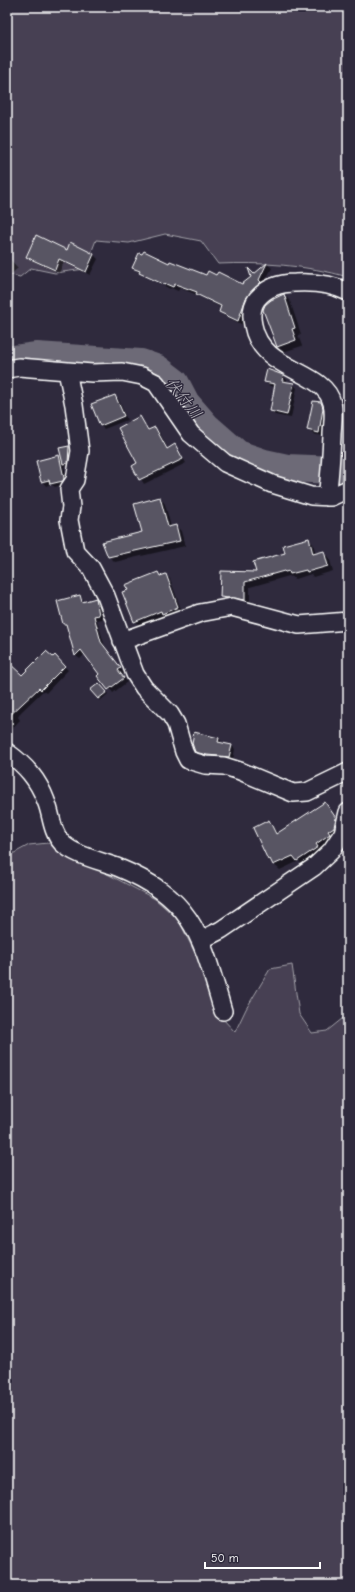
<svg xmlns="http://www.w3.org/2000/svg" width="355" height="1592" viewBox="0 0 355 1592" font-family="'Comic Neue','Klee One',sans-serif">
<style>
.green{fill:#464152;stroke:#a2a0a8}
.shadow{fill:#0007}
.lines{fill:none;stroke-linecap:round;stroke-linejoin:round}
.river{stroke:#6d6a77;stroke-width:28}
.building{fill:#595564;stroke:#fff}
.minor-casing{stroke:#fff;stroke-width:20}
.minor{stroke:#2f2a3d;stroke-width:17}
.labels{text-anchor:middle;stroke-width:3;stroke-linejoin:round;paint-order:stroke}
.water-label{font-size:16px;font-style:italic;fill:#b6b4bb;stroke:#2f2a3d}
</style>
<rect width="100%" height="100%" fill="#2f2a3d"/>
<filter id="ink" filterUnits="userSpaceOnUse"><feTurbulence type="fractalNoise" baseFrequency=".025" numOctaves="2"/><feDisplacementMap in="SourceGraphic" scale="8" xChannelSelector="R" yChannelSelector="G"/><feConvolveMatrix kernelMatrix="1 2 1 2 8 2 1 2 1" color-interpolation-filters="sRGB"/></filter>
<g filter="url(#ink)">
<path class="green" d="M7,7H348V277C307,265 261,262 218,264L201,241L165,234L129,243L96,240L85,269L55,273L31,268L20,277L7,274Z
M48,843L155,899L178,919L208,979L222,1018L235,1032L246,1009L270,969L292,965L299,1014L312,1033L327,1031L348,1014V1585H7V857L29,845Z"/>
<path class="shadow" d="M71,244L94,255L98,259L90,275L64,262L59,273L31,260L27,256L67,251Z
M7,256L18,268L10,275L7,272Z
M267,264L272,268L263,285L251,303L243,325L225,316L220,311L222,308L200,296L180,288L178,291L171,288L170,289L139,272L134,268L169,265L206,276H217L242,285Z
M284,295L290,301L301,334L298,335L302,346L283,352L277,346Z
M283,376L287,380L286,383L293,384L297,388L291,418L275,415L271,411L276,387L270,386L266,382Z
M115,396L119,400L127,420L104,429L100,425Z
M320,403L327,413L323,436L313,434L309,430Z
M140,417L150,431L155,428L159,432L168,449L175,445L186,463L144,484L133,466L138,464Z
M69,447L71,449L69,465L64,466L68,483L55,487L51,484L46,486L42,481L59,456L63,460Z
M160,498L165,504L171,527L176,526L181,531L185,546L115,562L109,556L143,532Z
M348,503V519L342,505Z
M308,539L313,544L316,554L323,552L329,557L333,571L313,577L311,574L296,579L289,576L250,587V605L226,601L221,596Z
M158,573L161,576L166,575L170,579L182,612L167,617L164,615L139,625L135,621L129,590Z
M80,596L84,602L95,599L99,603L103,619L97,620L105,647L124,673L122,675L127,682L113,693L85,654L80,659L76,656L69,628L64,624Z
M55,657L68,670L46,693L43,691L21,712L18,717L20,720L7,734V662L22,677Z
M99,684L108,694L100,701L92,690Z
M219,738L222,743L232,746L235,749L233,760L211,758L200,755L196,751Z
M325,803L341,824L335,840L320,849L322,852L303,866L299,861L280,870L269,860L254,829L269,822L278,834Z"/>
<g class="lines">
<path class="river" d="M7,360L37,356L141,363L158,369L175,382L186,403L206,426L238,454L264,463L287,468L336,470L348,466"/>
</g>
<path class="building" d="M36,235L67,250L70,242L94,254L86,272L59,259L55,270L26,257Z
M144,251L169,263L170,261L206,275L208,271L216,275L218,272L242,284L251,277L248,268L254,274L267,263L259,280L261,282L246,298L238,321L219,312L221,306L196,294L197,292L175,284L173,287L166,284L165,285L139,273L140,271L132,268L139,253L142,254Z
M284,294L295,328L292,329L296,340L277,347L263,310L265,305L271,300Z
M267,369L283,375L282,381L294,383L287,415L270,411L275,384L264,382Z
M115,395L124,416L100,426L91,404Z
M313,401L321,402L323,408L319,433L307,430Z
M140,416L148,430L155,427L167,449L175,444L183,459L139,480L132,466L137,463L118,428Z
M69,446L68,463L63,464L59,448Z
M59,455L64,478L63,481L50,484L49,480L41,482L36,461Z
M160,497L168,527L176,525L180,541L108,557L102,542L142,532L134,504Z
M309,538L313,554L324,551L328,566L307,572L306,570L290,574L289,571L285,572L284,571L245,582V600L220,597L221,571L256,572L253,562L285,553L283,545Z
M158,572L160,576L166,574L178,607L162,614L161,611L134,622L122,592L128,590L125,585Z
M80,595L82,602L96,598L99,615L94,616L101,642L121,668L118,670L124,678L108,690L97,676L99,674L81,650L75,656L66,624H63L57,601Z
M46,651L53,657L55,655L65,666L41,690L39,688L7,718V661L22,675Z
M99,683L107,692L98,699L90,690Z
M194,732L219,738L218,742L232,745L229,757L207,755L195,752L192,743Z
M325,802L336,818L334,827L328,831L330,834L316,844L318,847L297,861L293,856L273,865L270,859L268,860L253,828L269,820L276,834Z"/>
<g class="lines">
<g class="minor-casing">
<path id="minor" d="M7,369L19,367L92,373L122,372L142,376L156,383L191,434L225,463L272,484L311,496L331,497L348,489
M67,371L74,405L80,451L75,480L69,489L71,507L69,520L75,551L91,568L106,596L135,674L144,688L170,714L176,724L184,752L188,760L205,765L224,766L240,771L293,793L307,792L348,772
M327,497C330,477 331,456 332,436C332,426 335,413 332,403C324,369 261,372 253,325C251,316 252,306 257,299C267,287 280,283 295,283C313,282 332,284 348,292
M122,641L200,613L232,607L299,625L348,621
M7,752C25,765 38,779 46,801C52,815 51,831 62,843C74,855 101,861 117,867C195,899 201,936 223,1011
M201,940L221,930L314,867L331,851L343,833L348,812"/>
</g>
<use href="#minor" class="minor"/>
</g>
</g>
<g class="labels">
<g class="water-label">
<text transform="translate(184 398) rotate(51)" y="6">伏付川</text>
</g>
</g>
<rect width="355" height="1592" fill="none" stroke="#2f2a3d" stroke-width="24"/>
<rect x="12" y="12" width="331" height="1568" fill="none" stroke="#fff" stroke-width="1.5" filter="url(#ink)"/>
<path d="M205 1562v6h115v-6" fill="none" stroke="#ffffff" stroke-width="2"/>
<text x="211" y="1562" font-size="12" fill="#ffffff" stroke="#2f2a3d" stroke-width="3" paint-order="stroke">50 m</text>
</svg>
